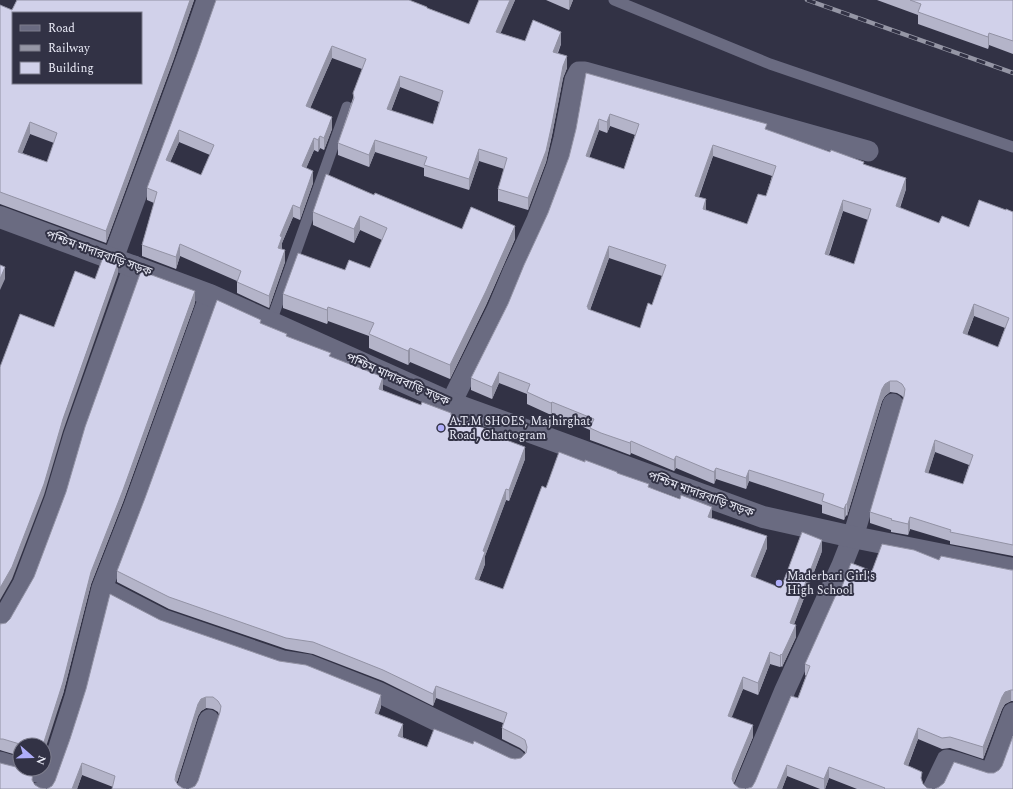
<svg xmlns="http://www.w3.org/2000/svg" width="1013" height="789" viewBox="0 0 1013 789" font-family="Spectral,'Noto Sans Bengali',serif">
<style>
.lines{fill:none;stroke-linecap:round;stroke-linejoin:round}
.service{stroke:#6a6b81;stroke-width:11}
.minor{stroke:#6a6b81;stroke-width:21}
.tertiary{stroke:#6a6b81;stroke-width:22}
.rail-casing{stroke:#9596a5;stroke-width:4.5}
.rail{stroke:#323245;stroke-width:3;stroke-dasharray:9;stroke-linecap:butt}
.wall{fill:#b4b4c9;fill-rule:evenodd}
.shaded-wall{fill:#9292a4}
.building{fill:#d1d1ea;stroke:#9292a4;fill-rule:evenodd}
.poi-dot{fill:#afaefa;stroke:#323245;stroke-width:1.5}
.labels{text-anchor:middle;stroke-width:4;stroke-linejoin:round;paint-order:stroke}
.street-label{font-size:12px;fill:#eaebf7;stroke:#323245}
.poi-label{font-size:12px;fill:#eaebf7;stroke:#323245;text-anchor:start}
</style>
<rect width="100%" height="100%" fill="#323245"/>
<g class="lines">
<path class="service" d="M614,0L770,64L1013,147
M271,322L347,107"/>
<path class="minor" d="M113,259C144,172 178,87 207,0
M451,403L497,310L513,272L537,220L557,166L564,138L575,80L579,72H585L868,151
M102,588L164,620L283,661L309,665L378,692L515,759
M0,624L23,584L55,499L74,435L134,266
M0,762L20,768
M25,769L49,775
M44,789L59,747L75,697L102,588L134,506L210,295
M187,789L209,720
M744,789L785,690L842,565L853,537L893,404
M933,789L947,760C962,763 976,770 991,773L1013,713"/>
<path class="tertiary" d="M0,217L210,295L451,403L763,517L853,537L1013,569"/>
<g class="rail-casing">
<path id="rail" d="M807,0L1013,73"/>
</g>
<use href="#rail" class="rail"/>
</g>
<path class="wall" d="M17,0H194L173,61L106,243L0,204V5L12,10ZM30,134L54,143L47,162L22,153Z
M479,0H515L500,33L525,41L561,44L558,53L567,68L563,78L552,135L546,162L528,210L498,201V189L504,169L479,161L469,190L424,176V168L375,152L369,167L338,155V143L353,98L362,69L332,58L310,108L332,129L324,150L320,148L318,152L314,150L306,168L313,183L300,220L293,217L282,243V249L285,262L269,308L237,293V281L180,256L176,269L142,256V245L154,203L147,200V188L196,57L427,8L469,24ZM400,87L439,102L433,124L391,111ZM179,142L210,155L201,175L170,162Z
M546,0H573L569,10Z
M877,0H1013V54L989,45L988,49L918,24V15Z
M586,73L767,130L864,164L906,189L900,208L939,223L969,227L1006,210L1013,212V556L950,544V541L910,529L908,535L891,532V530L870,523V512L904,399L902,396L897,393L890,392L885,396L882,401L847,516L846,515L844,520L822,513V505L749,481L746,489L716,479L714,484L676,468L674,471L631,453L630,455L601,444L590,440V430L552,413L551,415L527,404V394L499,383L492,399L471,390V378L508,304L548,213L569,157L576,129ZM610,126L635,135L624,169L589,157L599,130L607,133ZM713,156L772,176L766,196L747,224L706,210L699,197ZM843,211L868,220L854,264L829,255ZM609,258L662,276L652,305L640,328L590,310ZM974,316L1005,328L998,347L967,335ZM935,452L969,465L963,484L928,473Z
M374,195L462,229L515,239L486,305L450,379L410,362L408,365L369,348V336L328,321L327,324L283,308V294L345,270L370,268L382,240L360,230L354,243L313,225V212Z
M195,303L123,502L91,584L63,694L44,745H20V756L3,751L0,750V624L6,623L10,619Z
M261,324L331,357L383,389V391L421,405L451,415L486,432L525,459L509,501L506,500L485,556V564L479,580L503,589L546,488L585,462L617,473L649,487L712,518L767,548L755,578L781,588L822,551L794,624L796,637L782,667L781,666L780,667L770,664L758,695L743,689L731,717L753,737L734,783L195,786L198,781L219,715L218,712L213,709L206,708L201,711L198,716L177,782L113,787L82,775L77,789H47L52,786L160,620L381,707L378,714L403,736L402,737L427,747L515,759L521,758L525,753V752L520,748L502,739V728L503,723L436,698L433,706L383,681L313,654L286,649L169,609L117,582V571Z
M939,560L1013,570V701H1011L1005,704L1002,709L983,759L950,748L942,749L918,739L908,766L922,782L923,784L927,788L932,789H857L829,778L825,789H820L787,776L782,789H746L752,787L755,782L798,698L806,676L805,675V664L841,589L872,571Z"/>
<path class="shaded-wall" d="M190,0H194L173,61L106,243V231Z
M510,0H515L496,44V32Z
M569,0H573L569,10Z
M561,32V44L553,63V52Z
M989,33V45L988,49V37Z
M332,46V58L306,118V106Z
M567,56V68L563,78L552,135L546,162L528,210V198L563,66Z
M400,76V87L387,121V109Z
M610,114V126L607,133V122Z
M332,117V129L324,150V138Z
M599,119V130L586,167V156Z
M30,122V134L18,164V152Z
M179,130V142L166,172V160Z
M320,136V148L318,152V140Z
M314,138V150L302,178V166Z
M375,140V152L369,167V155Z
M713,145V156L695,207V196Z
M479,149V161L469,190V179Z
M313,171V183L300,220V208Z
M906,178V189L896,218V206Z
M706,199V211L703,209Z
M843,200V211L825,265V254Z
M293,205V217L282,243V249L278,248L280,236Z
M360,216V230L354,243V229Z
M515,226V239L486,305L450,379V365Z
M180,244V256L176,269V257Z
M609,246V258L588,315L587,307Z
M285,250V262L269,308V296Z
M118,263V274L63,431L44,495L12,579L0,600V588L63,419Z
M5,267V279L0,290V279Z
M195,291V303L123,502L91,584L63,694L44,753V745H43L91,572Z
M974,304V316L963,345V333Z
M328,307V321L327,324V310Z
M410,348V362L408,365V351Z
M499,372V383L492,399V387Z
M383,377V389L379,401V389Z
M890,381V392L885,396L882,401L847,516V504L882,389L885,384Z
M552,402V413L551,415V403Z
M935,440V452L925,484V472Z
M631,441V453L630,455V443Z
M525,447V459L509,501V490Z
M676,456V468L674,471V460Z
M716,468V479L714,484V472Z
M749,470V481L746,489V478Z
M506,489V500L485,556V564L475,590V579L483,551Z
M846,504V515L844,520V509Z
M712,507V518L708,517Z
M910,517V529L908,535V524Z
M767,536V548L751,588V576Z
M822,540V551L790,635V623Z
M796,625V637L782,667V655Z
M770,652V664L758,695V683Z
M781,654V666L780,667V656Z
M743,677V689L728,727V716Z
M436,686V698L433,706V694Z
M1011,690V701L1005,704L1002,709L983,759V747L1002,697L1005,692Z
M381,695V707L375,724V713Z
M206,697V708L201,711L198,716L176,785V774L198,704L201,699Z
M403,724V736L398,748V736Z
M753,725V737L733,784L732,779L733,773Z
M918,728V739L904,776V764Z
M82,763V775L77,789H72Z
M787,765V776L782,789H777Z
M829,767V778L825,789H824V779Z"/>
<path class="building" d="M17,0H190L173,49L106,231L0,192V5L12,10ZM13,13H141V83H13ZM30,122L57,133L47,162L18,152Z
M216,0H409L427,7V8L469,24L479,0H510L496,32L525,41L533,20L561,32L553,52L567,56L563,66L552,124L546,151L528,198L498,189L507,158L479,149L469,179L424,165L427,157L375,140L369,155L338,143L354,98L353,93L366,59L332,46L306,106L332,117L324,138L320,136L318,140L314,138L302,166L313,171L300,208L293,205L280,236L282,237L278,248L285,250L269,296L237,282L241,271L180,244L176,257L142,245L157,192L147,188L196,57ZM400,76L443,91L433,124L387,109ZM179,130L214,145L201,175L166,160Z
M910,0H1013V41L989,33L988,37L918,12L921,4Z
M586,73L767,124L765,129L830,152L831,150L864,162L863,164L906,178L896,206L939,223L942,216L969,227L979,200L1006,210V209L1013,212V545L950,532L951,530L910,517L908,524L891,520L892,519L870,512L904,396L905,389L902,384L897,381H890L885,384L882,389L847,504H846L844,509L822,501L824,494L749,470L746,478L716,468L714,472L676,456L674,460L631,441L630,443L601,433L590,428L594,419L552,402L551,403L527,392L530,384L499,372L492,387L471,378L508,304L524,265L548,213L569,157L576,129ZM610,114L639,124L624,169L586,156L599,119L607,122ZM713,145L776,166L766,196L758,194L747,224L703,209L706,199L695,196ZM843,200L871,209L854,264L825,254ZM609,246L666,265L652,305L648,303L640,328L588,309V307H587ZM974,304L1009,318L998,347L963,333ZM935,440L973,455L963,484L925,472Z
M326,174L374,195L375,193L462,229L471,207L515,226L486,291L450,365L410,348L408,351L369,334L374,323L328,307L327,310L283,294L298,253L345,270L349,260L370,268L387,228L360,216L354,229L313,212Z
M103,257L118,263L63,419L44,484L12,567L0,588V367L20,314L54,327L75,271L95,279Z
M0,265L5,267L0,279Z
M141,271L195,291L123,490L91,572L63,682L43,745H23L3,739H0V624L6,623L10,619L34,577L66,492L85,427Z
M217,300L261,320L260,323L287,334L286,336L331,353L329,356L383,377L379,389L421,405L422,402L451,413V415L486,429L485,432L525,447L509,490L506,489L483,551L485,552L475,579L503,589L542,486L546,488L559,452L585,462V460L617,472V473L649,484L648,487L680,499L681,495L712,507L708,517L767,536L751,576L781,588L802,532L822,540L790,623L796,625L782,655L781,654L780,656L770,652L758,683L743,677L728,716L753,725L733,773L732,779L734,784L739,788L745,789H189L195,786L198,781L220,712L221,706L218,701L213,697H206L201,699L198,704L176,774L175,780L178,785L184,789H186H112L115,776L82,763L72,789H47L52,786L55,781L70,739L86,689L110,594L160,620L279,661L306,665L381,695L375,713L403,724L398,736L427,747L434,729L473,744L474,741L510,758L515,759L521,758L526,753L527,747L525,740L520,737L502,728L507,713L436,686L433,694L383,670L313,642L286,638L169,597L117,571L145,498Z
M882,544L914,550L939,560L941,556L1011,570H1013V690H1011L1005,692L1002,697L983,747L950,737L942,738L918,728L904,764L922,772L921,778L923,784L927,788L932,789H884L885,788L829,767L824,779L787,765L777,789H746L752,787L755,782L791,696L798,698L810,666L805,664L839,588L841,589L851,563L872,571Z
M1013,736V789H935L939,787L944,783L954,762L988,773H994L999,770L1002,766Z
M0,763L20,768V769H23L33,772L32,780L35,785L40,788L46,789H0Z"/>
<g class="poi-dot">
<circle cx="441" cy="428" r="4"/>
<circle cx="779" cy="583" r="4"/>
</g>
<g class="labels">
<g class="street-label">
<text transform="translate(99 253) rotate(20)" y="4">পশ্চিম মাদারবাড়ি সড়ক</text>
<text transform="translate(398 379) rotate(24)" y="4">পশ্চিম মাদারবাড়ি সড়ক</text>
<text transform="translate(701 494) rotate(20)" y="4">পশ্চিম মাদারবাড়ি সড়ক</text>
</g>
<g class="poi-label">
<text x="449" y="425">A.T.M SHOES, Majhirghat<tspan x="449" dy="14">Road, Chattogram</tspan></text>
<text x="787" y="580">Maderbari Girl's<tspan x="787" dy="14">High School</tspan></text>
</g>
</g>
<rect x="12" y="12" width="130" height="72" fill="#323245" stroke="#7c7c8c"/>
<rect x="20" y="25" width="20" height="6" fill="#6a6b81" stroke="#7c7c8c"/>
<text x="48" y="32" font-size="12" fill="#eaebf7">Road</text>
<rect x="20" y="45" width="20" height="6" fill="#9596a5" stroke="#7c7c8c"/>
<text x="48" y="52" font-size="12" fill="#eaebf7">Railway</text>
<rect x="20" y="62" width="20" height="12" fill="#d1d1ea" stroke="#7c7c8c"/>
<text x="48" y="72" font-size="12" fill="#eaebf7">Building</text>
<g transform="translate(32 757) rotate(110)"><circle r="19" fill="#323245" stroke="#7c7c8c"/>
<path d="M0-3L7 15L0 10L-7 15Z" fill="#afaefa"/>
<text y="-6" font-size="11" font-weight="bold" text-anchor="middle" fill="#eaebf7">N</text>
</g>
</svg>
